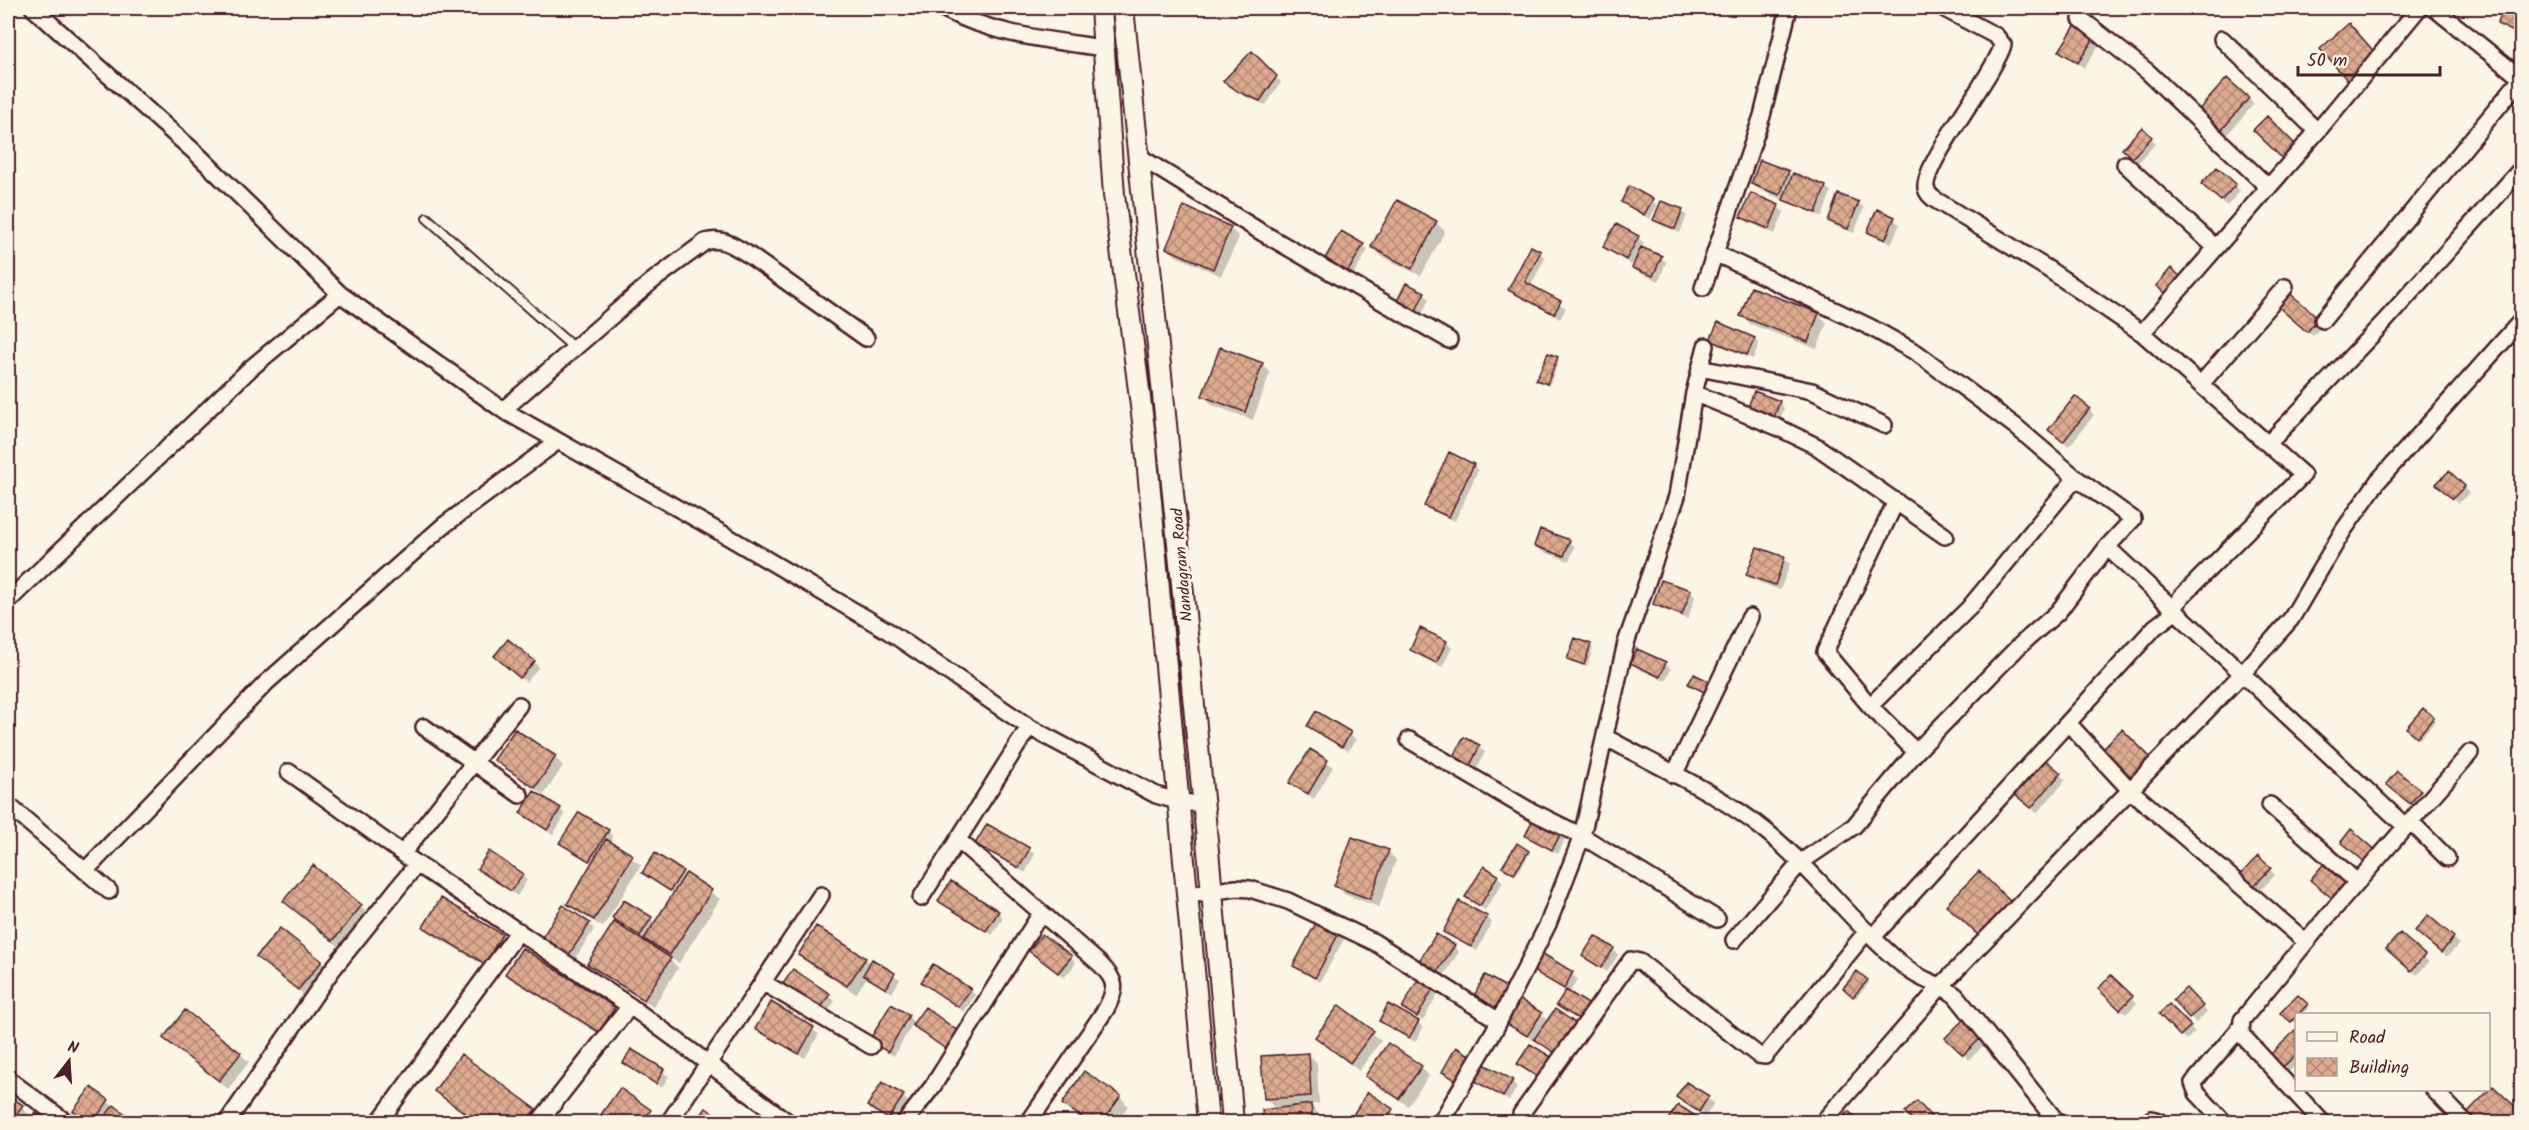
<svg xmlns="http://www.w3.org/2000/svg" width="2529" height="1130" viewBox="0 0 2529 1130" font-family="Kalam,sans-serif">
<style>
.shadow{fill:#0003;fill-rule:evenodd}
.building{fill:url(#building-cross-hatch);stroke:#4a1f2b;stroke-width:1.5}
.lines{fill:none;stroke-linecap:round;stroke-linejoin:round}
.service-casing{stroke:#4a1f2b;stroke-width:12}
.minor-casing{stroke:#4a1f2b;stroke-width:20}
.tertiary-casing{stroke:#4a1f2b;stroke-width:24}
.service{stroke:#fcf5e5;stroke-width:8}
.minor{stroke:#fcf5e5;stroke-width:15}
.tertiary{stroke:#fcf5e5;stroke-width:20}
.labels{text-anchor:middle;stroke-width:6;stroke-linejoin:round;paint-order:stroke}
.street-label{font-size:16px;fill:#4a1f2b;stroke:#fcf5e5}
</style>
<defs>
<pattern id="building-cross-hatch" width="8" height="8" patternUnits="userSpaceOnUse" patternTransform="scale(1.5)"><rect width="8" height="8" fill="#ddaa8f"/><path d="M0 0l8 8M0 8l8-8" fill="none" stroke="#b58a75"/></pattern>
</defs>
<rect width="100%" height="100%" fill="#fcf5e5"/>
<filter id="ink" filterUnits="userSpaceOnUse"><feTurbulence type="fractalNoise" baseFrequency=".0167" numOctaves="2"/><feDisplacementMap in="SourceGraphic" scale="12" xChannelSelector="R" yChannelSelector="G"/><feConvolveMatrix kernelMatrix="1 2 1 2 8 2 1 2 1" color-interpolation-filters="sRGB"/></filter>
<g filter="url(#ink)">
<path class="shadow" d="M2506,8H2522V37L2499,24Z
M2077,25L2101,42L2084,68L2061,51Z
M1252,53L1281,82L1266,105L1246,97L1225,81Z
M2227,80L2254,104L2226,136L2205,117Z
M2142,129L2156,143L2138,163L2124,149Z
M1761,162L1789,173L1793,177L1826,187L1831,192L1822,217L1758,189L1752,183Z
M2217,169L2240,191L2227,206L2208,189Z
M1751,195L1778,207L1784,212L1775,234L1748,222L1742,217Z
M1652,200L1657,206L1650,219L1622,202Z
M1397,202L1436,223L1445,231L1421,276L1381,256L1373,247Z
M1858,203L1864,208L1854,233L1835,226L1829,220Z
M1682,211L1687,216L1680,233L1661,225L1655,220Z
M1878,211L1900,224L1891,244L1869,232Z
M1617,226L1638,238L1644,243L1641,248L1661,257L1666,262L1659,281L1639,273L1634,267L1638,257L1631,265L1605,247Z
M1230,228L1239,237L1221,276L1176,256L1167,248Z
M1363,245L1368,250L1352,277L1331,265Z
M1540,253L1545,258L1530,287L1566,308L1560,319L1510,290Z
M1752,289L1819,314L1827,323L1817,349L1750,324L1742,315Z
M2287,293L2323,325L2313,336L2282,310Z
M1424,294L1429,299L1419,321L1402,312Z
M1712,339H1754L1759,344L1753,359L1718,345Z
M1557,358L1559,361L1549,386L1540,382L1538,380Z
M1262,364L1270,373L1253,420L1212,405L1204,396Z
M1779,402L1784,408L1777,427L1753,418Z
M2089,409L2094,415L2069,446L2055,435Z
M1473,465L1478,470L1455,521L1432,511L1426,506Z
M2449,473L2469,493L2458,504L2438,484Z
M1569,542L1575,547L1569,561L1541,551L1536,545Z
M1757,549L1784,559L1790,564L1780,590L1753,580L1748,574Z
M1690,591L1695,597L1688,619L1660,609L1655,604Z
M1576,640L1593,648L1587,666L1569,659Z
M1446,642L1452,648L1442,667L1412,650Z
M501,662H534L539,667L526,682Z
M1632,663H1665L1671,669L1665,681L1637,668Z
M2423,710L2436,720L2420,739L2408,728Z
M1316,713L1356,739L1348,751L1309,725Z
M1464,739L1485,752L1473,777L1458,769Z
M1310,751L1333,767L1314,799L1291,783Z
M555,757L563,766L544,795L496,760Z
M2041,758L2066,780L2037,813L2018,796Z
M2397,773L2425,797L2416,808L2393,790Z
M560,809L565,815L553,835L522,813Z
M987,826L1035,854L1025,873L977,844Z
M608,831L613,837L610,843L641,865L603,927L577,912L569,903L592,864L561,843Z
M1561,832L1566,837L1558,854L1526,835Z
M1388,851L1396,860L1379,907L1344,894L1336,885Z
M1528,852L1530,854L1516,875L1506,869Z
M2258,858L2275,875L2256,895L2239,878Z
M313,867L370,915L342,949L285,901Z
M479,868L522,875L527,880L517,896Z
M682,872L720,899L679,963L669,958L678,968L653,1007L598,972L589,964L631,931L614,918L651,919L655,923L674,894L644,873ZM646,939L656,949L644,943Z
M1497,876L1503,882L1485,910L1467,897Z
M441,900L501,935L510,944L494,971L434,936L425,927Z
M940,901L998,912L1003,918L992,935Z
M1486,917L1492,922L1477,951L1444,932Z
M2428,917L2459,944L2447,957L2422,936Z
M589,924L594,929L574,960L548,944Z
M1338,934L1344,939L1320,982L1295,966Z
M2400,935L2429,962L2417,975L2393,954Z
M1454,946L1459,952L1440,982L1424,971Z
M1613,949L1618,955L1607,972L1584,956Z
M522,950L614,1008L623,1017L608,1040L516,982L507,973Z
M1540,954L1578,979L1569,993L1589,1027L1558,1005L1567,991L1532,968Z
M800,955L865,959L900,979L892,993L867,977L856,994L808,963Z
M1036,956L1071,957L1076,963L1064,978Z
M321,962L329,971L307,997L267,965Z
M793,971L835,1001L827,1013L791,989Z
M1857,973L1869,983L1856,998L1845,988Z
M2111,977L2137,1003L2126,1014L2100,989Z
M1420,978L1439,991L1423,1021L1404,1008Z
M922,982L970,990L975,995L964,1012Z
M2186,990L2207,1012L2196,1023L2175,1000Z
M2298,997L2309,1007L2302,1014H2296L2294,1023L2283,1013Z
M771,1004L819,1034L805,1058L757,1029Z
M2169,1006L2195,1032L2186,1040L2161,1014Z
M1339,1007L1381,1041L1359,1071L1317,1037Z
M1541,1014L1548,1022L1564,1059L1535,1038L1533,1040L1506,1021Z
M908,1016L920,1030L913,1023L894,1056L877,1046Z
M1381,1020L1418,1022L1423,1028L1415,1042Z
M1965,1020L1987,1042L1969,1060L1947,1038Z
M2296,1032V1065L2289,1071L2273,1054Z
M165,1038L240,1054L249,1062L228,1089Z
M632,1051L669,1076L662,1088L625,1063Z
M1308,1055L1317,1063L1319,1104H1309L1319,1114L1320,1122H1265L1263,1111L1289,1108L1288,1106L1274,1107L1265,1098Z
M1421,1067L1429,1076L1408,1106L1367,1076Z
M1475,1079L1512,1082L1517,1087L1509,1101Z
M1687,1084L1714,1103L1705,1117L1678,1097Z
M2493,1088L2522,1115V1122H2472L2466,1116Z
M91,1089L108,1102L134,1122H89L81,1117L75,1111Z
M620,1090L655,1117L651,1122H602L599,1119Z
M436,1091L535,1110L544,1118L541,1122H476Z
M1369,1094L1398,1116L1393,1122L1351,1120Z
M903,1096L908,1102L895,1122L869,1106Z
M1120,1097L1128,1106L1117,1122H1087L1064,1104Z
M12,1100L30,1115L25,1122H8V1107Z
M1678,1107L1693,1116L1699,1122H1668Z"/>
<path class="building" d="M2504,8H2522V20L2516,33L2497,24Z
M2077,23L2096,35L2078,63L2059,51Z
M2349,23L2377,55L2348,81L2320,49Z
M1252,51L1277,76L1260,101L1239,92L1223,81Z
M2227,78L2249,98L2220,132L2197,112Z
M2267,116L2298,147L2285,161L2253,130Z
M2142,127L2152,137L2132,158L2122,149Z
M1760,160L1789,171L1780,195L1751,184Z
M2217,167L2236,184L2221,201L2201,184Z
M1793,173L1826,186L1816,213L1783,200Z
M1629,186L1653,199L1644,215L1621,202Z
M1751,193L1779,205L1769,229L1740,217Z
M1838,194L1859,202L1848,229L1828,221Z
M1397,200L1437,221L1412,269L1371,247Z
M1661,201L1683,209L1675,229L1653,220Z
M1184,206L1231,227L1213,269L1166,248Z
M1877,209L1895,217L1885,240L1867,232Z
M1616,224L1639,236L1626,260L1603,247Z
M1341,231L1364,244L1347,273L1324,260Z
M1531,246L1541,251L1525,282L1561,301L1554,314L1508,290Z
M1641,247L1662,256L1653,276L1632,268Z
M2171,268L2180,276L2166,294L2156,286Z
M1406,283L1425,292L1413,316L1394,307Z
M1751,287L1819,313L1808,342L1740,316Z
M2287,291L2319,318L2307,332L2275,304Z
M1718,322L1755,338L1747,355L1710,340Z
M1220,347L1263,363L1245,412L1202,396Z
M1548,353L1558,357L1547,384L1536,380Z
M1754,391L1780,401L1772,423L1746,413Z
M2075,396L2090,408L2063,442L2048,430Z
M1449,452L1474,464L1449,517L1424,506Z
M2449,471L2465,486L2452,499L2436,484Z
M1540,529L1570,540L1564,556L1534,546Z
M1757,547L1785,557L1775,585L1746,575Z
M1661,580L1691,590L1682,615L1653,604Z
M1420,628L1447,641L1436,663L1410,650Z
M1575,638L1591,644L1584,665L1567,659Z
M508,639L535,661L520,678L494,656Z
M1637,649L1666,662L1660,677L1630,663Z
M1694,674L1713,683L1708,694L1688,684Z
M2423,708L2434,717L2417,738L2406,728Z
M1316,711L1351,732L1342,747L1307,726Z
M515,729L556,756L535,788L494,760Z
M2122,729L2152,759L2133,779L2102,749Z
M1464,737L1480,745L1467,772L1450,764Z
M1310,749L1328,760L1308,794L1289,783Z
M2041,756L2061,773L2031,808L2010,791Z
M2397,771L2421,790L2410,804L2386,784Z
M534,791L561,808L547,830L520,813Z
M579,812L609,830L589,861L559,843Z
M1534,817L1562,831L1552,850L1525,836Z
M987,824L1030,848L1019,868L975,844Z
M2351,829L2377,851L2367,864L2341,842Z
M1352,837L1389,850L1370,899L1334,886Z
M606,839L633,855L594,920L567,904Z
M1517,843L1529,851L1514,874L1502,867Z
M489,851L523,874L511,891L477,869Z
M655,853L683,871L670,891L642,873Z
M2258,856L2271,868L2250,890L2237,878Z
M2326,861L2349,880L2333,899L2310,880Z
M313,865L362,905L333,941L283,901Z
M1484,866L1498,875L1480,906L1465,897Z
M1979,871L2014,905L1981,938L1946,905Z
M686,873L712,890L670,955L644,939Z
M951,881L999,911L986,931L938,901Z
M441,898L502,934L485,964L423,927Z
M624,900L652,917L640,936L612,918Z
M1459,901L1487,916L1471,947L1443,932Z
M563,905L590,923L568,956L541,939Z
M2428,915L2454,937L2441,953L2415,931Z
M1317,921L1339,933L1315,978L1293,966Z
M614,922L671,958L644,1000L587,964Z
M816,926L866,958L847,986L798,955Z
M280,928L322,961L298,990L256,957Z
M2400,933L2425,955L2411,971L2386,949Z
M1042,934L1072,956L1058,973L1029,951Z
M1436,934L1455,945L1434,977L1416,966Z
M1595,936L1614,948L1601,968L1582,956Z
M522,948L615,1007L599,1032L505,974Z
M1540,952L1573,972L1564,989L1530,969Z
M872,959L895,973L886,989L863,975Z
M933,964L971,989L958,1007L921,982Z
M793,969L830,994L821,1008L783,984Z
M1857,971L1868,980L1853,997L1843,988Z
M1485,975L1508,988L1495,1010L1473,998Z
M2111,975L2133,996L2120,1010L2098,989Z
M1420,976L1435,985L1417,1017L1402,1008Z
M2186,988L2203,1006L2189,1018L2173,1000Z
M1566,990L1593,1007L1583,1022L1556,1005Z
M2298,995L2308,1004L2291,1022L2280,1013Z
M1519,999L1542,1013L1527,1036L1504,1022Z
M771,1002L814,1027L799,1054L755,1029Z
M891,1004L909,1015L888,1052L869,1041Z
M1388,1004L1419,1021L1409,1038L1379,1021Z
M2169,1004L2191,1026L2180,1036L2159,1014Z
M1339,1005L1374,1031L1350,1063L1315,1037Z
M925,1007L959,1032L947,1050L912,1025Z
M1555,1009L1578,1025L1558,1055L1534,1039Z
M185,1010L241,1053L219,1081L163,1038Z
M1965,1018L1983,1036L1963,1055L1945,1038Z
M2296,1030V1055L2283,1067L2271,1054Z
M1388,1043L1422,1066L1399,1099L1365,1076Z
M1530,1044L1553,1058L1541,1079L1517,1064Z
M1456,1047L1473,1057L1459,1082L1442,1072Z
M631,1049L664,1069L656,1084L623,1063Z
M1309,1053L1311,1096L1264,1099L1261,1056Z
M461,1054L536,1109L526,1122H478L434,1091Z
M1482,1063L1513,1080L1503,1097L1473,1080Z
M1084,1071L1121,1096L1102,1122H1089L1062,1104Z
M882,1082L904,1095L888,1119L867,1106Z
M1686,1082L1709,1096L1699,1112L1676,1097Z
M2493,1086L2522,1113L2512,1122H2470L2464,1116Z
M91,1087L109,1100L93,1122H89L73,1111Z
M620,1088L651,1110L642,1122H601L597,1120Z
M1368,1092L1393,1109L1384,1122H1351L1349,1121Z
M12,1098L23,1105L12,1122H8V1104Z
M1917,1101L1936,1122H1915L1905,1112Z
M1311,1104L1313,1122H1263L1262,1110Z
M114,1105L133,1120L131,1122H100Z
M1678,1105L1694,1115L1689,1122H1666Z
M706,1108L726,1122H696Z
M1848,1111L1862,1122H1840Z
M35,1113L50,1122H29Z"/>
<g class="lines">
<g class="service-casing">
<path id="service" d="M427,218L574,348"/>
</g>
<g class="minor-casing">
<path id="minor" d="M33,8L198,155L340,294L503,410L725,535L888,631L1029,727L1156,795L1180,802L1202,804
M942,8C992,35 1049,40 1104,48
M2434,8L2522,79
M2081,19L2148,72L2268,187
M2222,39L2317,131
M1140,157L1261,232L1449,340
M2125,164L2215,247
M1715,253L1870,327L1917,353L2015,426L2076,478L2133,519L2107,547L2058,612L2018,647L1916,752L1854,826L1801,862L1734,940
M1703,288L1762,116L1789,8
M2323,320L2521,79
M2142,333L2321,127L2419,8
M1700,368L1812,391L1884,425
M2201,384L2285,287
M1694,393L1777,427L1816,446L1945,536
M503,410L651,282L705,242C722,237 732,245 746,253L866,338
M2268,444L2385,321L2522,168
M1896,501L1825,652L1870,706L1916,752
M2107,547L2405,826
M8,601L251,368L340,294
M1870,706L1969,608L2076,478
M2068,723L2130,790L2306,942
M424,727L520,795
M1605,737C1659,767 1719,793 1767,832C1817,873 1855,926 1905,967C1920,981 1941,983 1956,996L2057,1122
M1409,740L1527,809L1582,836L1717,919
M289,772L417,864L630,1006L788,1122
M1674,775L1750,617
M8,805L109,891
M2270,805L2357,882
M2410,821L2447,858
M958,840L1100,964C1117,981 1117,988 1106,1009L1029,1122
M403,853L519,705
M85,871L266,683L443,526L558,441
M1189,895L1236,888L1250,889L1288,901L1374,942L1499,1021
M921,898L1029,727
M1873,937L2155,627L2171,615L2181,597L2303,475L2142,333L2048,269L1934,199C1930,196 1927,193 1926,188C1923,163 1993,77 2003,45L1996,36L1943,8
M764,983L871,1046
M8,1079L66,1122
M2434,1090L2465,1122
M1521,1114L1631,960L1640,962L1758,1055L1765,1056L1867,931
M227,1122L332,970L417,864
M379,1122L519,931
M539,1122L630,1006
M669,1122L821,895
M905,1122L933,1086L1041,913
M1441,1122L1494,1031L1548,924L1582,836L1626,643L1677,496L1694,393L1706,346
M1823,1122L1941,986L2243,673L2291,619L2343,531L2378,481L2522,320
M2147,1122L2152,1119L2161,1122
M2224,1122L2197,1093L2193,1083L2240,1028
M2322,1122L2241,1034L2242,1020L2326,918L2470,753"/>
</g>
<g class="tertiary-casing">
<path id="tertiary" d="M1101,8L1114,195L1145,437L1208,1122
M1123,8C1162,379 1200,750 1233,1122"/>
</g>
<use href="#service" class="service"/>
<use href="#minor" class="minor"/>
<use href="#tertiary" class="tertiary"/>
</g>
</g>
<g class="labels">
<g class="street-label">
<text transform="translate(1181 565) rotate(-95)" y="6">Nandagram Road</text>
</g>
</g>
<rect width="2529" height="1130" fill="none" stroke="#fcf5e5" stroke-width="30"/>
<rect x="15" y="15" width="2499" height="1100" fill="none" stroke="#4a1f2b" stroke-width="2" filter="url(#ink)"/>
<rect x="2295" y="1013" width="195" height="78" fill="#fcf5e5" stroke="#b59f9b" stroke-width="1.5"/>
<rect x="2307" y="1032" width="30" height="9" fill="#fcf5e5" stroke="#b59f9b" stroke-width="1.5"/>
<text x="2349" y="1043" font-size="18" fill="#4a1f2b">Road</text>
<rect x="2307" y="1058" width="30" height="18" fill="url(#building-cross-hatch)" stroke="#b59f9b" stroke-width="1.5"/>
<text x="2349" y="1073" font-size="18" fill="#4a1f2b">Building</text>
<g transform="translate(69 1061) rotate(17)" stroke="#fcf5e5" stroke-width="4.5" paint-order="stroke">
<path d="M0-4.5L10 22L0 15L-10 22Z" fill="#4a1f2b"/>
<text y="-9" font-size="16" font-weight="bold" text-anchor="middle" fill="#4a1f2b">N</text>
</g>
<path d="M2298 66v9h142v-9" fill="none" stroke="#4a1f2b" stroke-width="3"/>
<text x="2307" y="66" font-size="18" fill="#4a1f2b" stroke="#fcf5e5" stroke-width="4.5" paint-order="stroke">50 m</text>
</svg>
